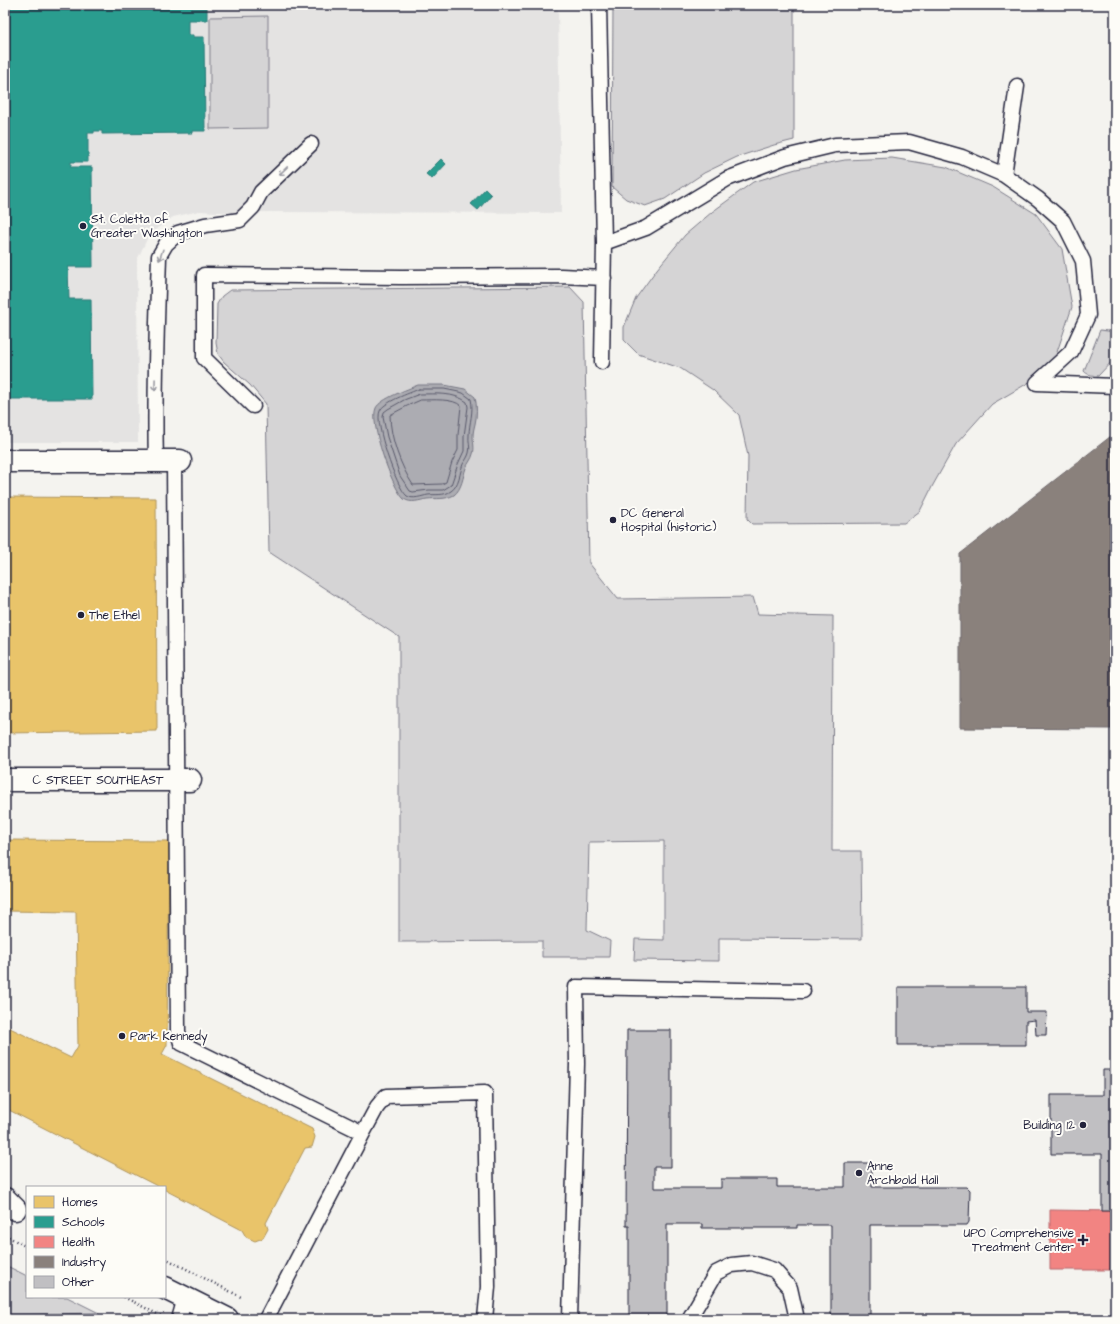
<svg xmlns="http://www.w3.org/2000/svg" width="1120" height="1324" viewBox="0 0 1120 1324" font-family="'Architects Daughter',sans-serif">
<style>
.built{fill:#e4e3e2}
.green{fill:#d5d4d5;stroke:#7c7b88}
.water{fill:#acacb2;stroke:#757582}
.homes{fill:#e9c46a;stroke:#ad935c;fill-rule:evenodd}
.schools{fill:#2a9d8f;stroke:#287876}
.health{fill:#f28482;stroke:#b4676d}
.industry{fill:#8a817c;stroke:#6b6468}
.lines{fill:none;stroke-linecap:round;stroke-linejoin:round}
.shore{stroke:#59596b;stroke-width:1}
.building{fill:#c0bfc2;stroke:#22223b}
.service-casing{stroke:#22223b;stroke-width:17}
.minor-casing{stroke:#22223b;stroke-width:25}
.secondary-casing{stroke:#22223b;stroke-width:25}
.path{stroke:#22223b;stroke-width:2.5;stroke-dasharray:1 3;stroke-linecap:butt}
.service{stroke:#fdfcf7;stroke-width:14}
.minor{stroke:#fdfcf7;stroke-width:22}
.secondary{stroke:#fdfcf7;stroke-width:22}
.oneway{stroke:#9a9aa2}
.poi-dot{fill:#22223b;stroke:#fdfcf7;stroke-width:1.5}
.labels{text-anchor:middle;stroke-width:4;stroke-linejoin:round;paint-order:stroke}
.poi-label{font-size:12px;fill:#22223b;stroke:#fdfcf7;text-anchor:start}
.street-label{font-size:12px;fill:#22223b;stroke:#fdfcf7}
</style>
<rect width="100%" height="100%" fill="#f4f3ef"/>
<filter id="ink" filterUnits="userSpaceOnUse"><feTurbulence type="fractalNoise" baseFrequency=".025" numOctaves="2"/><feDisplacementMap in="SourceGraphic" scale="8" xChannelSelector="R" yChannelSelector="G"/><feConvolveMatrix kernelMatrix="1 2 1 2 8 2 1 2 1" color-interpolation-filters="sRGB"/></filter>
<g filter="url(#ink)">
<path class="built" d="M5,5H558L561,213L217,212L199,211L173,217L149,235L137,260L138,442H5Z"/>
<path class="green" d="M613,5H794V140L774,145L737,157L704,173L665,199L645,206L626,199L612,187Z
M268,16V128L210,129V17Z
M892,158L946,167L993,187L1036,214L1062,249L1072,307L1055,358L1028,383L992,404L956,444L933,485L920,511L904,523L752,524L747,519L748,456L739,415L713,390L680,368L638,354L624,340V327L636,298L657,269L685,235L712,212L753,182L796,169L845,160Z
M570,287L584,302L589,563L618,599L753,597L758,614L833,616L832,851H861L862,939L719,938V961L634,960L635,939L664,940V841L589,842L587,930L610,941L609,957H542V941L399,942V637L269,552L266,404L250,385L224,362L218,354L216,343L217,304L222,296L230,290Z
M1100,330L1115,332V358L1098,376C1092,375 1087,375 1084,371Z
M5,1265L27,1276V1297H67L99,1313L5,1315Z"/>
<path class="water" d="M418,385H444L465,389L475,397C477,405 477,416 475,424C474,428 473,432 473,436C473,442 475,448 473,454C472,459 468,463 466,468C463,476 462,489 454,495C445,500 437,498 427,499C420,500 411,504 404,499C392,488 369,423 376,408C380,399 408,389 418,385Z"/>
<path class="homes" d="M5,497L156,498L157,731L5,733Z
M5,840L169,841L167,1045L162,1054L312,1129L315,1137L312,1147L305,1148L266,1223L268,1229L263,1238L255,1241L246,1237L242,1230L165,1190V1187H159L5,1108ZM6,911L76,912L78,1046L71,1058L6,1026Z"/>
<path class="schools" d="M5,5H192V8H207V20H188V35H193V37H204L205,131H192V133L102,134V131H94V133H88V162H71V167H92L93,267H68L69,299H91L92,399H5Z
M441,159L446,164L432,179L426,174Z
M485,189L491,195L478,210L471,204Z"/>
<path class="health" d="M1050,1210L1115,1211V1270H1050Z"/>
<path class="industry" d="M1115,433V729L960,728V554Z"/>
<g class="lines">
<path class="shore" d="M419,389H444L454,391L463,393L471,399C474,412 469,423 469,435C468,441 471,448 469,453C468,457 465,461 463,464C460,472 459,486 451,491C444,496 436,494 428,495C422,496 413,500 407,496C396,487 374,423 380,411C383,402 410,393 419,389Z
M420,394C435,394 454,392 467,402L468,407L464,436V451L458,464L451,485L443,490H429L413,492L410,491L400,476L387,437L383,417L384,412L388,409L404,400Z
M421,400C432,400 454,398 461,406L458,435V450L452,462L446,482L442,484L413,485C401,467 390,438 390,415L407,406Z"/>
</g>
<path class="building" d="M898,987H1026V1012H1047L1046,1035H1036L1035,1020L1026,1021V1045H898Z
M627,1030H671V1167H654V1188H721V1179H777V1187H845V1163H872V1187H967L970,1190L969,1222L967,1225H870V1315L867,1318H835L831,1314V1225H797V1228H702V1224H667V1315L664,1318H633L629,1314V1226H626Z
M1103,1070H1115V1211H1102V1154H1051V1095H1103Z"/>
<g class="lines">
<g class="service-casing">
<path id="service" d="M599,5L604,243L646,228L727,179L785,157L835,145L909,142L962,157L1004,175L1038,199L1063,221L1083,261L1088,315L1071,352L1037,383L1115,386
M1004,175L1017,86
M602,362L604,243
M253,406L204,358V275L402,277L561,276L604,278
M156,461C154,393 157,325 159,256L166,244L178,233L205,225L240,220L253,207L261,192L311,144
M174,461L178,1032L181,1043L363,1133
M179,1319L185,1298
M266,1319L363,1133L377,1107L386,1096L485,1093L488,1287L485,1319
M570,1319L577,1064L576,987L803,991
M689,1319L716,1273L732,1265L752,1263L774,1270L790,1288L797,1319"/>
</g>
<g class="minor-casing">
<g id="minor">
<path d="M5,461H180"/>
<path id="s1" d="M5,780H190"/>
<path d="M165,1288L227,1319"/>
</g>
</g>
<g class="secondary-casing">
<path id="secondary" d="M5,1199L15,1209"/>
</g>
<path class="path" d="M5,1235L27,1247
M165,1258L243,1298
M124,1297L161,1316"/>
<use href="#service" class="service"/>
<use href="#minor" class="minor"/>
<use href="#secondary" class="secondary"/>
</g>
<defs><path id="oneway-shaft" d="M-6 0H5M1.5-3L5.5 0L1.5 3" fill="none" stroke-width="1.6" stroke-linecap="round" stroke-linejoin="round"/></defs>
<g class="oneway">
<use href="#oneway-shaft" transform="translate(283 171) rotate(136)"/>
<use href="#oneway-shaft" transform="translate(161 255) rotate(109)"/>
<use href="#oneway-shaft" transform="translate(155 385) rotate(91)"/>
</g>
</g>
<g class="poi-dot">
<circle cx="83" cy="226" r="4"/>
<circle cx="613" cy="520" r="4"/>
<circle cx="81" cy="615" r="4"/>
<circle cx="122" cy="1036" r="4"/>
<circle cx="1083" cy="1125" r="4"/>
<circle cx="859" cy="1173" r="4"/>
<path d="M1081 1234h4v4h4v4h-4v4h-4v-4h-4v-4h4z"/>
</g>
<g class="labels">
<g class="poi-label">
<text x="91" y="223">St. Coletta of<tspan x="91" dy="14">Greater Washington</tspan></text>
<text x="621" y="517">DC General<tspan x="621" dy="14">Hospital (historic)</tspan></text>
<text x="89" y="619">The Ethel</text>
<text x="130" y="1040">Park Kennedy</text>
<text x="1075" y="1129" text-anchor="end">Building 12</text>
<text x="867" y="1170">Anne<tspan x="867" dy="14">Archbold Hall</tspan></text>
<text x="1074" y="1237" text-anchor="end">UPO Comprehensive<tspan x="1074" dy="14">Treatment Center</tspan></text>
</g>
<g class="street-label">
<text dy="4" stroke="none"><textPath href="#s1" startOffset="93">C STREET SOUTHEAST</textPath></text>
</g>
</g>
<rect width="1120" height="1324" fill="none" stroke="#fdfcf7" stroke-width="20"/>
<rect x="10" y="10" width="1100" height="1304" fill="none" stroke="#22223b" stroke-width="1.5" filter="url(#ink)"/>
<rect x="26" y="1186" width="140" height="112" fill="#fdfcf7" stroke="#a5a5ac"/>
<rect x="34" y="1196" width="20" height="12" fill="#e9c46a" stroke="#a5a5ac"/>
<text x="62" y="1206" font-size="12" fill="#22223b">Homes</text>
<rect x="34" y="1216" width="20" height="12" fill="#2a9d8f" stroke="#a5a5ac"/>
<text x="62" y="1226" font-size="12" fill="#22223b">Schools</text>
<rect x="34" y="1236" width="20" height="12" fill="#f28482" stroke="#a5a5ac"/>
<text x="62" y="1246" font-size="12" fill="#22223b">Health</text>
<rect x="34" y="1256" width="20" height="12" fill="#8a817c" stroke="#a5a5ac"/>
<text x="62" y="1266" font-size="12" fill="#22223b">Industry</text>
<rect x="34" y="1276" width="20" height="12" fill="#c0bfc2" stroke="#a5a5ac"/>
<text x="62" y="1286" font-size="12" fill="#22223b">Other</text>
</svg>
